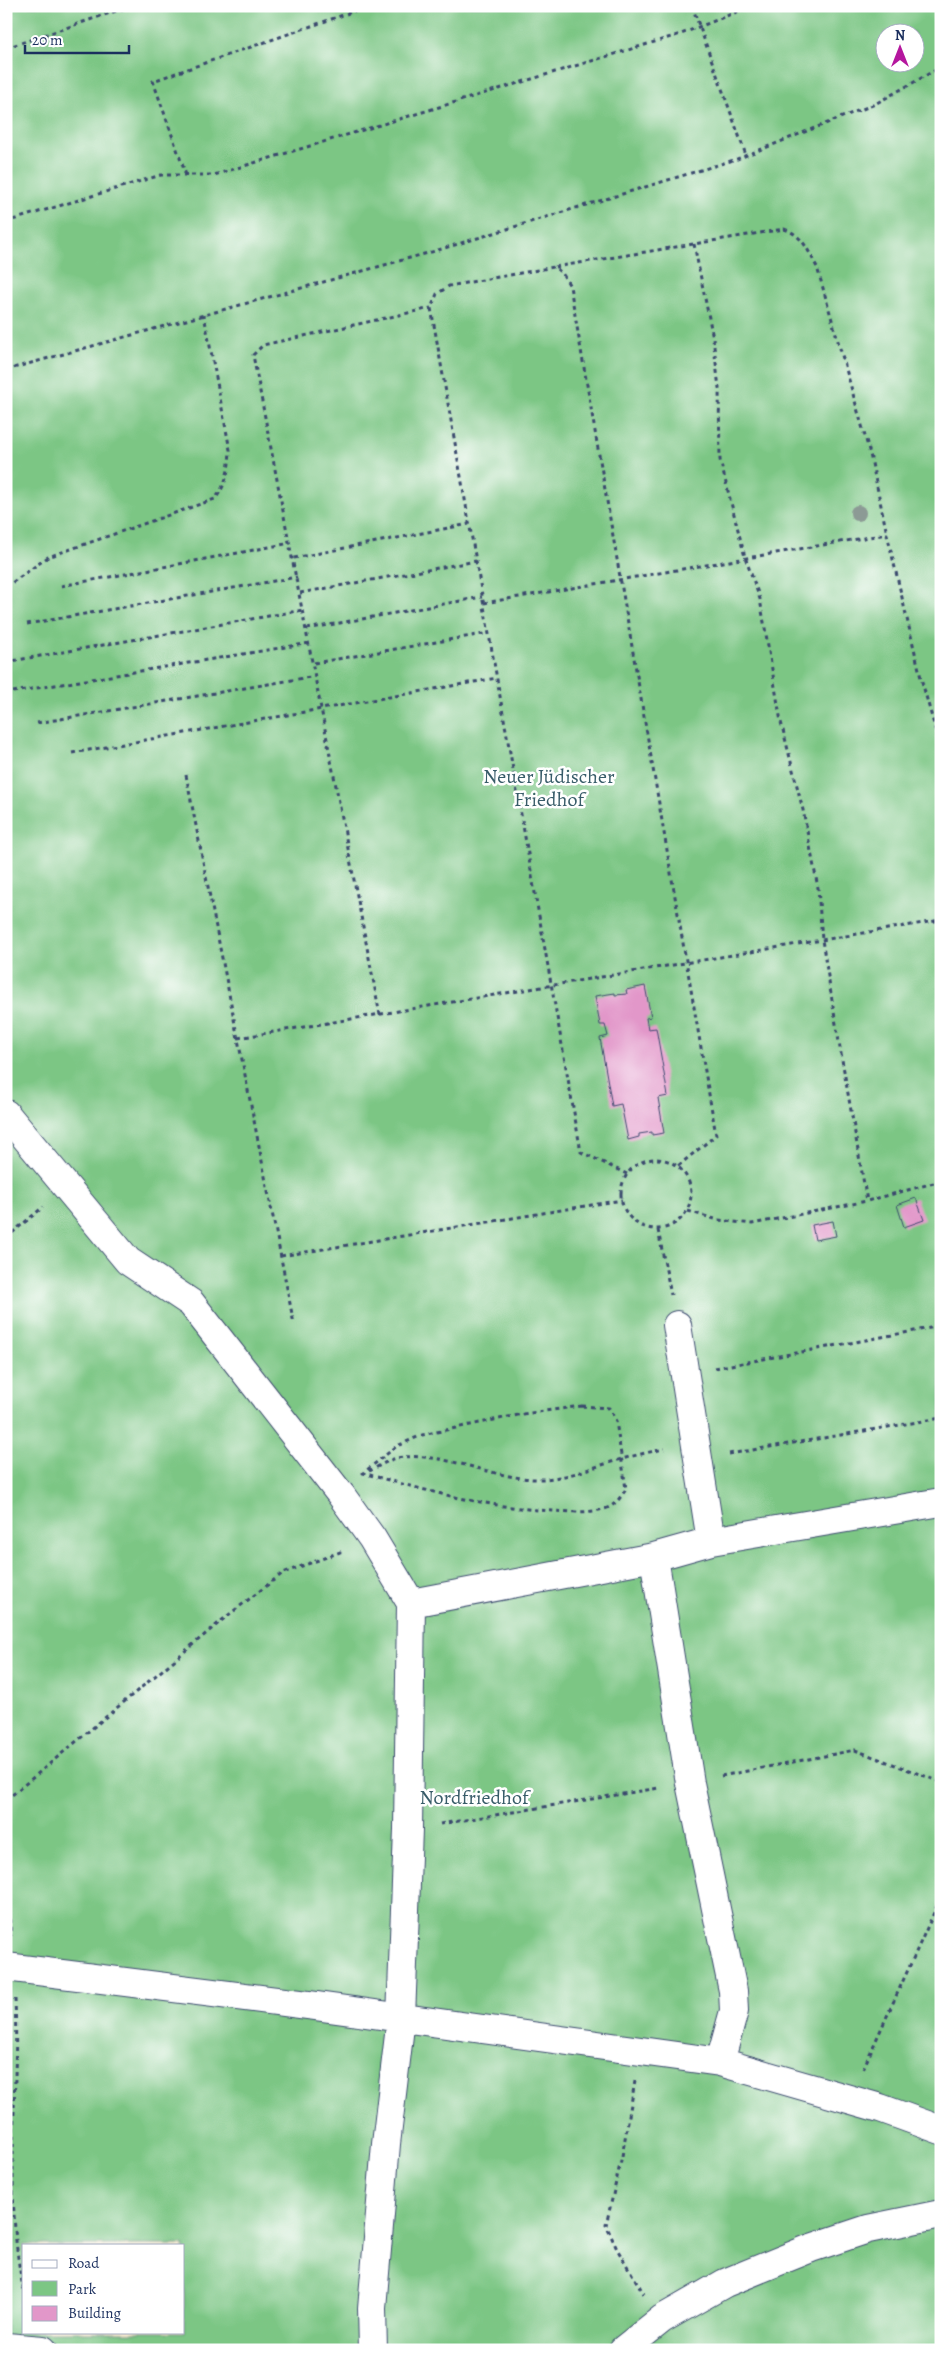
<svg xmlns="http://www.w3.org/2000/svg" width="947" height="2356" viewBox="0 0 947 2356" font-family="Alegreya,serif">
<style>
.green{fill:#7cc684;stroke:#4c7a71;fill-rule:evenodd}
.building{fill:#e297c9}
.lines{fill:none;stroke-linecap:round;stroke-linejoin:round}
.minor-casing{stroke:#3b4a6e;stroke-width:30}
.path{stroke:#3b4a6e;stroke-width:3;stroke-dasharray:4 4;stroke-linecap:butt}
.minor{stroke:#fff;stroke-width:28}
.tree{fill:#8c9a95}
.labels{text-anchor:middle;stroke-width:5;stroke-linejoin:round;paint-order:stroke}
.park-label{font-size:20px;fill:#385c69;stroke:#fff}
</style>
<rect width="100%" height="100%" fill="#fff"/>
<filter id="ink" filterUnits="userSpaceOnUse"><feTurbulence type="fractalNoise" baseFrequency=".02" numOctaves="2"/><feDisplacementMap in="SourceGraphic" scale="10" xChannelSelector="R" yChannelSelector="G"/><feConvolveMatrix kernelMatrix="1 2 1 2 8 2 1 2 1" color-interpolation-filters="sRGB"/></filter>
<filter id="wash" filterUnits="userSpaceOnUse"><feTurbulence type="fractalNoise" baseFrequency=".0096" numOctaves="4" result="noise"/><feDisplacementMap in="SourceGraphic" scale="20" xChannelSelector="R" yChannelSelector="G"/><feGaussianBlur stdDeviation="1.12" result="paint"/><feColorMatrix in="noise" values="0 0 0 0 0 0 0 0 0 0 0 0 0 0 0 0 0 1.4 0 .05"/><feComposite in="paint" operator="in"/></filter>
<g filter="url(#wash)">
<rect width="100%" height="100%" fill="#f2e5cb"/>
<path class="green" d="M6,6H941V2350H6ZM884,32H914V62H884ZM24,2245H184V2332H24Z"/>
<g id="blocks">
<path class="building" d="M645,986L651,1017L646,1018L648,1029L656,1028L668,1096L658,1098L664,1133L652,1135V1132L639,1134V1137L628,1140L621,1104L612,1106L600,1038L608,1036L605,1025H600L595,996L615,993V995L627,994L626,990Z
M916,1198L924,1220L904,1227L897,1205Z
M833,1221L836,1236L815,1240L812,1225Z"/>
</g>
</g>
<g filter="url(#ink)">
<use href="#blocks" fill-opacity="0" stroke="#3b4a6e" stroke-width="1"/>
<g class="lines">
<g class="minor-casing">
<path id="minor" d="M6,1114L128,1261L191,1303L341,1495L372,1538L411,1603L408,1829L401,2018L386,2144L372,2308L373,2350
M677,1325L711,1541
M654,1557L690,1783L733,1991L734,2011L720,2062
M411,1603L654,1557L711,1541L941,1502
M6,1967L316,2006L720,2062L880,2108L941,2130
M6,2347L43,2350
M623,2350L662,2319L725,2283L811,2248L868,2229L941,2214"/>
</g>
<path class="path" d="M692,6L746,155
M6,48L131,6
M186,175L153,81L369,6
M6,222L161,175H214L681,34L752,6
M694,244L713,338L719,388L720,460L745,557L760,599L781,722L803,810L818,888L822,940L841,1054L867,1201
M555,267L784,229C803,235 808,251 817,267L870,454L887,534
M6,370L435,251L737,159L875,104L941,67
M294,558L469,524
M61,586L291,543
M6,587L48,557L215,499C227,484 229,469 230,450L204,315
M300,593L476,561
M484,603L887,534L921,678L941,750
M27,624L297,577
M307,629L482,597
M6,662L303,610
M314,663L489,633
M13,692L310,643
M37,723L316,676
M72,753L497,678
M186,775L294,1324
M380,1015L253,355L263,345L431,308
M238,1038L941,920
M621 1194a35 35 0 1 1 70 0a35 35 0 1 1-70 0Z
M627,1174L581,1152L431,308L437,294L449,286L554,267L562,273L570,286L716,1135L678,1166
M688,1211L718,1220L752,1224L867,1201L941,1181
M658,1230L671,1295
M6,1238L43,1207
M281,1256L622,1200
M715,1368L941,1326
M582,1406L609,1408L616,1421L626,1489C621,1497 614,1507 604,1509C588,1513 570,1512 554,1511C490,1508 426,1491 363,1473L397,1446L422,1435L523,1414Z
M729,1454L941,1418
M369,1471C378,1467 388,1460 397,1458C441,1450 490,1478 535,1479C560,1480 582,1471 605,1464C624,1458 644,1453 664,1449
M721,1776L855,1750L941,1782
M6,1800L226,1617L283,1573L343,1551
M440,1824L659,1788
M6,1879L11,1936
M15,1999C19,2096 3,2196 24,2292
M863,2069L941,1897
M635,2081L622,2156L606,2225L617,2249L644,2294"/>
<use href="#minor" class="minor"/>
</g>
<circle class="tree" cx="858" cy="513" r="8"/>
</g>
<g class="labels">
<g class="park-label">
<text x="549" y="783">Neuer Jüdischer<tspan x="549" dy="23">Friedhof</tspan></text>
<text x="474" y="1804">Nordfriedhof</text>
</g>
</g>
<rect width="947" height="2356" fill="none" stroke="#fff" stroke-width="25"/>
<rect x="22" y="2244" width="162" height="90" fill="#ffffff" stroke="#a4acbf"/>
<rect x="32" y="2260" width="25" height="8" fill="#ffffff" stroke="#a4acbf"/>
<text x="68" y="2268" font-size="15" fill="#1b2f5e">Road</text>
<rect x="32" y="2281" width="25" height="15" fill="#7cc684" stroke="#a4acbf"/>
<text x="68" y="2294" font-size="15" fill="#1b2f5e">Park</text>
<rect x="32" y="2306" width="25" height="15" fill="#e297c9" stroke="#a4acbf"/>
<text x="68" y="2318" font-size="15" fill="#1b2f5e">Building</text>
<g transform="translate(900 48)"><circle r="24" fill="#ffffff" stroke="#a4acbf"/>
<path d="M0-4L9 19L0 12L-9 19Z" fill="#b5179e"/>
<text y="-8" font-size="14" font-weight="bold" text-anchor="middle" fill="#1b2f5e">N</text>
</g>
<path d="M25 45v8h104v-8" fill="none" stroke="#1b2f5e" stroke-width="2.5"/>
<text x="32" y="45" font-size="15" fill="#1b2f5e" stroke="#ffffff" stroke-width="4" paint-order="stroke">20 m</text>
</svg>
